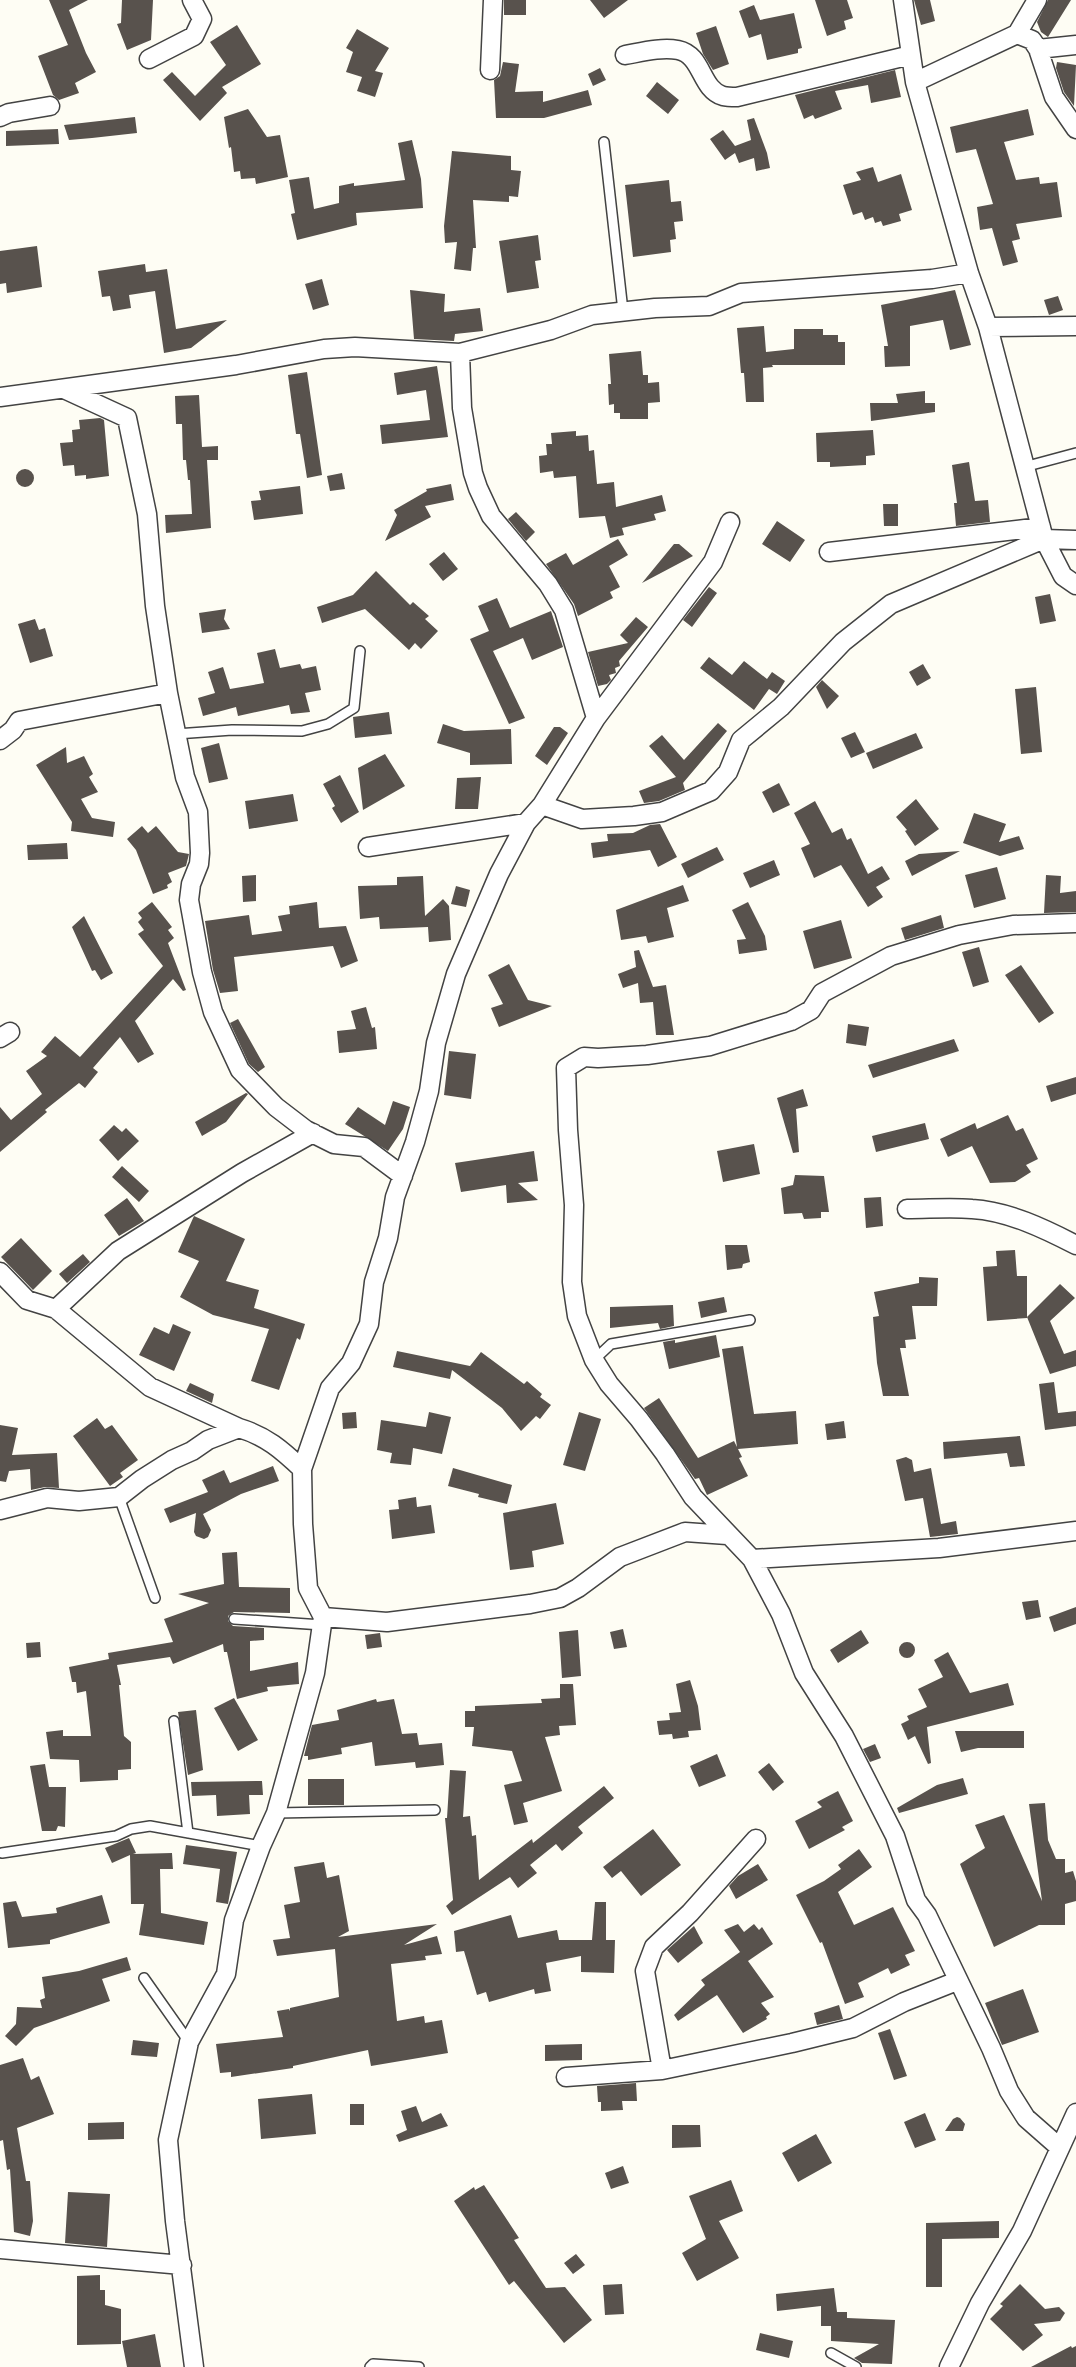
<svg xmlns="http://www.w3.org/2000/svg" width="1076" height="2367" viewBox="0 0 1076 2367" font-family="'Noto Serif',serif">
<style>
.building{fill:#58524d}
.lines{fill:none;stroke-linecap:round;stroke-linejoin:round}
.lane-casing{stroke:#434343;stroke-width:12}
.street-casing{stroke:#434343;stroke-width:21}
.lane{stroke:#fff;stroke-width:9}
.street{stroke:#fff;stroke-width:18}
</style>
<rect width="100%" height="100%" fill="#fefdf4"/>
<path class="building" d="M49,0H88L69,10L86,53L96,72L75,83L79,93L59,100L53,95L38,56L68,45Z
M122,0H153L151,40L127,50L117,24L121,23Z
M504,0H526V15H504Z
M590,0H628L604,18Z
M815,0H847L853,18L844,21L846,29L827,36Z
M914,0H930L935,21L921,25Z
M1048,0H1071L1048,37L1041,32L1037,22Z
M754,5L760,20L794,13L802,48L798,49V53L767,60L761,34L749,38L739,11Z
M237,25L261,64L222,87L227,93L200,121L163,80L172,72L195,96L226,65L210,42Z
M716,26L729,64L713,70L703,54L696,33Z
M357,29L389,48L375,71L383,73L375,97L357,91L362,77L346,72L353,52L346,48Z
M503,62L519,64L515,92L543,91V102L588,90L592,105L544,118H496L494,80L500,76Z
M1057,62L1076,65L1074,106L1064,92L1056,68Z
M600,68L606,80L593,86L588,74Z
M895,70L901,97L871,103L868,85L835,91L842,109L815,119L813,115L804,119L795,95Z
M657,82L679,100L668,114L646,96Z
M248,109L267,137L280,135L288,177L256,184L255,178L241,179L240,171L234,172L231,147L229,148L224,117Z
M1028,109L1034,135L1004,142L1016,180L1039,177L1040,184L1057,182L1062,217L1016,224L1020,239L1012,241L1018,262L1003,266L992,228L980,230L977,207L993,204L976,149L956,153L950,127Z
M135,117L137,133L92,138L69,140L64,125Z
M754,118L767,153L770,168L756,171L754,158L739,163L735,153L725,160L710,139L723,130L735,146L751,140L747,120Z
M58,129L59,144L6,146V131Z
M412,140L421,179L423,208L356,213L357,225L297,240L291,214L295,213L289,180L309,177L314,209L339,203V186L354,183V186L405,180L398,143Z
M452,151L511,156V170L521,171L518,197L509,196V202L473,200L476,248H473L471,271L454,269L457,242L445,243L444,226Z
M873,167L878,182L901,174L912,210L899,214L901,221L883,226L881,221L875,223L873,217L865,220L862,212L853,215L843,185L861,180L856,172Z
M669,180L671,202L681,201L683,221L674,222L676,239L670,240L671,252L633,257L625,185Z
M538,235L541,260L535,261L539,288L507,293L499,241Z
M37,246L42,287L7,293L6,283L0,284V251Z
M145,264L146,272L167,269L176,329L227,320L191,348L164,353L155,291L129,295L131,308L113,311L110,296L102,297L98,271Z
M322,279L329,305L313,310L305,284Z
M410,290L445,294L444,312L480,308L483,331L455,334L454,341L414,339Z
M955,290L971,345L950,350L943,320L910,326V366L885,367L884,346H888L881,305Z
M1058,296L1063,310L1049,315L1044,300Z
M764,326L766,352L794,349V329H823V335H838V342H845V365H772L773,367L763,368L764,402H746L744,373H741L737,328Z
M641,351L643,375H648V383L659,382L660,402L648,403V419H620V413H614V404L609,405L608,384H611L609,354Z
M437,366L448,437L382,444L380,425L430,420L426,390L397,395L394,373Z
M307,372L322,475L307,478L300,434H296L288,375Z
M925,391V403H935V412L871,421L870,403H898L896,394Z
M199,395L202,447L218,446V460H207L211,528L166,533L165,515L192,514L190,480H188L186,460H183L182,424H176L175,396Z
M100,418L104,420L109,476L86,479V475L75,476L74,465L63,466L60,443L73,442L72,430L80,429L79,420Z
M873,430L875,455L866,456V465L830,467V462H817L816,433Z
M576,431V436L588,435L589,451L594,450L597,484L614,482L616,507L662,495L666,511L654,514L656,520L622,528L624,535L610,538L605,516L579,518L576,476L554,478L553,471L540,473L539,456L547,455L546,444H552L551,433Z
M969,462L975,501L988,500L990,522L956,526L954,503H957L952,465Z
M16 478a9 9 0 1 1 18 0a9 9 0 1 1-18 0Z
M342,473L345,489L330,491L327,476Z
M451,484L454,500L425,506L431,517L385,541L397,515L394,510L427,491L426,489Z
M300,486L303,514L254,520L251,501L261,500L259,491Z
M883,504H898V526H884Z
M516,512L535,532L526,541L508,519Z
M777,521L805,540L790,562L762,544Z
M618,539L628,555L609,566L620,587L610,592L613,598L578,616L574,604L546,564L566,553L573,565Z
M674,544H679L693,556L642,583Z
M444,552L458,569L443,581L429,564Z
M376,571L410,605L413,602L429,616L425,619L438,631L421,649L415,643L409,650L365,609L322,623L317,607L353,595Z
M709,587L717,593L692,627L683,620Z
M1050,594L1056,621L1040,624L1035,597Z
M497,598L510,628L551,611L563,647L532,660L523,638L493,651L525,718L509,724L470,639L489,631L478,606Z
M226,609L224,619L230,629L202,633L199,613Z
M636,617L648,627L619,661L620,666L615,668L616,673L609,675L611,680L607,684L598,686L588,652L628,643L620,635Z
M35,619L39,630L45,628L53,656L30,663L18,624Z
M275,649L280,668L300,664L302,669L316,666L321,690L305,693L310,712L291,714L289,705L238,716L236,707L203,716L198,698L215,693L208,672L223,667L230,689L264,683L257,653Z
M709,657L732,675L744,661L767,679L772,672L785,681L777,694L769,689L754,710L700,668Z
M923,664L931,678L917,686L909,672Z
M822,680L839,696L827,709L816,687Z
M1036,687L1042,752L1021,754L1015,689Z
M389,712L392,734L355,738L353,717Z
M718,723L727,731L683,783L685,790L659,801L644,803L639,791L676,777L649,746L662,735L684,760Z
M443,724L464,731L511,729L512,764L470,765V753L437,743Z
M554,727H560L568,733L547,765L535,756Z
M855,732L865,752L851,758L841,738Z
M916,733L923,748L873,769L866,753Z
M219,743L228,779L209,783L201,748Z
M66,747L67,763L84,756L93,774L89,777L98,792L81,799L92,818L115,822L113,837L71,831L72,822L36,765Z
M385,754L405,786L363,810L358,768Z
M340,775L359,812L341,823L332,808L335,806L323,784Z
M481,777L478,809H455L457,778Z
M779,783L790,805L773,813L762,792Z
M293,794L298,821L249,829L245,801Z
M916,799L939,829L915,846L905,831L907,830L896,817Z
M815,801L832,833L842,828L847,840L851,838L868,874L882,866L890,879L876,887L883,897L868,907L841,865L814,878L801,848L810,844L794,813Z
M974,813L1006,824L999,842L1019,836L1024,849L1000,856L963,843Z
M660,824L677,857L658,867L650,850L593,858L591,843L608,841L607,834L633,833L650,825Z
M142,826L148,833L156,826L178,852L189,854L186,866L168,873L172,882L167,885L168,888L153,894L136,850L127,839Z
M67,843L68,859L28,860L27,845Z
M717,847L724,860L688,878L681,864Z
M960,851L912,876L905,861L919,854Z
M774,860L780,875L750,888L743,873Z
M997,867L1006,899L974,908L965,875Z
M256,875V901L243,902L242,876Z
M1046,875L1061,876L1060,893L1076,891V912L1044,913Z
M423,876L425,916L443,899L449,906L451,940L429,942L428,927L380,929L379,917L360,919L358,886L397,885V877Z
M683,885L689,901L667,908L674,937L648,943L646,936L621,940L616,910Z
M456,886L470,890L466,907L451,904Z
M152,902L172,927L168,930L174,938L168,943L186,990L183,991L173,979L135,1021L154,1054L138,1063L120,1037L93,1068L98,1072L85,1088L79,1083L45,1110L47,1112L0,1152V1107L11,1120L42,1094L26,1071L47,1056L41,1052L55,1036L80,1057L163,966L138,934L144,930L138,922L142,918L138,913Z
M317,902L319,928L346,926L358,961L341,968L333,946L234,957L238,991L220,993L213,970L205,921L249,915L252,935L282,931L278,916L290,914L289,906Z
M748,902L765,936L767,950L739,954L737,940L746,939L732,910Z
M941,915L944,928L905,940L901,928Z
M84,916L113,973L101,980L95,970L92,971L72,927Z
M841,920L852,958L814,969L803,931Z
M979,947L989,982L973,987L962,952Z
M639,950L653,987L666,985L674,1035H656L653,1002L640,1003L638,983L623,988L618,974L636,967L634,951Z
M509,964L528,1000L552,1006L499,1027L491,1008L503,1004L488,975Z
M1021,965L1054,1013L1039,1023L1005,975Z
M366,1007L372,1028L375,1027L377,1049L339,1053L337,1031L356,1029L351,1011Z
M238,1019L265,1067L258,1072L249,1064L230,1023Z
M848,1024L869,1027L866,1046L846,1043Z
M954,1039L959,1051L873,1078L868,1065Z
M449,1051L476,1054L471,1099L444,1095Z
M1076,1077V1094L1051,1102L1046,1086Z
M803,1089L808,1106L796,1109L799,1152L793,1153L777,1098Z
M246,1093L248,1094L226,1122L202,1136L195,1122Z
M393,1101L410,1107L403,1129L388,1151L345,1124L358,1107L385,1125Z
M1008,1115L1016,1131L1023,1128L1038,1159L1026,1165L1031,1172L1015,1182L990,1183L972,1146L948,1157L940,1139L975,1123L977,1129Z
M925,1123L929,1139L876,1152L872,1136Z
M114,1125L122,1132L126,1128L139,1141L118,1161L99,1140Z
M754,1144L760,1174L723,1182L717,1151Z
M534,1151L538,1181L518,1183L538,1200L507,1203L506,1185L461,1192L455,1163Z
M122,1166L149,1191L139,1202L112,1177Z
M795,1175L824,1176L829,1212H821V1218L804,1219L802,1213L784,1214L781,1188L793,1185Z
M881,1197L883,1226L866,1228L864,1198Z
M127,1198L144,1221L119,1236L104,1215Z
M194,1216L245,1239L226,1281L259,1290L254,1308L305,1324L300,1340L297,1338L279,1390L251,1381L269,1329L213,1315L180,1297L199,1261L178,1252Z
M21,1238L52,1271L33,1290L1,1257Z
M725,1245H747L750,1262L743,1264L742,1268L727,1270Z
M1015,1250L1017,1276H1027V1318L987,1321L983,1267L997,1266L996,1251Z
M83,1254L90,1262L67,1283L59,1274Z
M919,1277L938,1278L937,1306H912L916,1339L905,1340L906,1348H900L909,1396H883L877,1363L873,1317L879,1316L874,1292L919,1283Z
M1060,1284L1075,1298L1050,1321L1064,1354L1076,1350V1366L1050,1374L1027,1317Z
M724,1297L727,1312L701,1318L698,1302Z
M673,1305L674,1326L660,1329L658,1323L610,1328V1307Z
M173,1324L191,1332L174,1371L139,1355L154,1327L169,1334Z
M716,1335L720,1357L669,1369L663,1342L675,1340V1343Z
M743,1346L754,1414L796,1411L798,1444L738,1449L742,1457L739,1458L748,1476L707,1495L699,1478L695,1479L644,1408L659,1398L698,1458L734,1441L737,1447L722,1349Z
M397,1351L470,1366L481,1352L524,1384L527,1381L542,1394L540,1397L551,1405L540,1419L536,1416L521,1431L502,1408L452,1370L450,1379L393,1367Z
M1054,1382L1058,1413L1076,1411V1426L1045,1430L1039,1384Z
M190,1383L214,1394L212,1403L186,1391Z
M356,1412L357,1428L343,1429L342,1413Z
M429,1412L451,1417L442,1454L413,1448L411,1465L390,1463L392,1453L377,1450L381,1420L426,1427Z
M579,1412L601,1419L585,1471L563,1465Z
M97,1418L105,1429L112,1425L138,1460L120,1473L123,1477L110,1486L73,1436Z
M844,1421L846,1438L827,1440L825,1424Z
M0,1425L18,1428L12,1455L57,1453L59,1488L45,1487L31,1490L30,1469L9,1471L6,1482L0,1481Z
M1020,1436L1025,1466L1010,1467L1007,1453L944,1459L943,1442Z
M906,1457L912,1460L914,1472L931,1468L941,1524L956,1521L958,1534L930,1537L923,1498L905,1501L896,1460Z
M273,1466L279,1481L241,1494L203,1514L211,1530L208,1537L204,1539L196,1536L194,1532L196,1513L170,1523L164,1509L208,1492L202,1480L224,1470L230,1483Z
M453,1468L512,1485L507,1504L478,1497L479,1494L448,1486Z
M416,1497L417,1507L431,1505L435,1533L392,1539L389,1510L399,1509L398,1500Z
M556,1503L564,1544L532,1551L534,1567L510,1570L503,1513Z
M237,1552L239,1587L290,1588V1613L234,1612L228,1616V1621L233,1626L264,1628V1640L250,1641V1671L298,1662L299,1684L267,1687L268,1691L237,1699L227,1652H224L223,1644L173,1664L170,1657L117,1665L121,1685H119L124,1736L131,1742V1769L118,1770V1780L80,1782L79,1760L50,1759L46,1732L63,1730V1736H91L86,1691L77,1693L76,1682H72L69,1667L109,1659L108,1653L173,1642L164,1619L209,1603L178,1594L224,1584L222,1553Z
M1038,1600L1041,1617L1026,1620L1022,1602Z
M1076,1607V1624L1054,1632L1049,1617Z
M623,1629L627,1647L614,1649L610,1632Z
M578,1630L581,1676L562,1678L559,1632Z
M861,1630L869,1643L838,1663L830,1650Z
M380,1633L382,1647L367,1649L365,1635Z
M899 1650a8 8 0 1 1 16 0a8 8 0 1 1-16 0Z
M40,1642L41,1657L27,1658L26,1643Z
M948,1652L970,1693L1008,1683L1014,1705L927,1727L931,1763L928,1764L915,1736L908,1740L901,1724L909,1720L907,1716L927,1707L918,1689L943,1677L934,1660Z
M690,1680L698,1706L701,1730L688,1731L689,1737L673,1739L672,1734L659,1735L657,1721L670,1720L669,1713L681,1712L676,1684Z
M560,1684H573L576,1725L559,1726L560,1735L545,1737L562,1791L523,1803L528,1822L514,1825L504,1785L522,1781L512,1751L472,1746L474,1727H465V1711H475V1706L542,1703L541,1699L560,1698Z
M234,1698L258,1740L238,1751L214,1708Z
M376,1699L377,1702L394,1699L402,1734L417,1733L419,1745L442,1743L444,1765L416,1768L415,1762L375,1766L372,1742L341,1748L342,1754L308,1760V1756H304L312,1725L339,1720L337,1710Z
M196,1710L203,1770L188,1775L178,1712Z
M955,1731H1024V1748H978L961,1752Z
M875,1744L881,1758L870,1762L863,1749Z
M717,1754L726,1776L699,1787L690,1766Z
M769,1763L784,1782L773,1791L758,1772Z
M45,1764L49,1787H66L65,1827L58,1826L56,1831H42L30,1766Z
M450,1770L466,1771L463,1817L470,1816L472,1836L476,1835L479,1880L532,1839L533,1843L604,1786L614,1798L578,1827L583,1833L562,1851L556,1844L530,1865L537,1873L518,1888L510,1877L452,1915L446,1906L453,1900L445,1818H447Z
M963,1778L968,1794L899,1813L897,1808L937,1785Z
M308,1779H344V1805H308Z
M262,1781L263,1795H249L250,1814L217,1816L216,1795L192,1796L191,1782Z
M838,1791L853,1821L842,1827L845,1830L809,1849L795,1821L822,1807L817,1802Z
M1045,1803L1048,1840L1056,1859H1065V1873L1073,1871L1076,1881V1901L1065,1904V1925H1039L994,1947L960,1864L985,1848L975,1825L1004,1815L1042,1901L1029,1804Z
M653,1829L681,1865L641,1896L621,1871L612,1878L603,1867Z
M129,1838L136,1853L133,1854L172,1853L173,1869H160L161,1913L208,1922L204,1945L139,1935L144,1904H131L130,1855L112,1863L105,1848Z
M186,1845L237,1852L228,1904L216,1902L220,1869L183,1864Z
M859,1849L872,1867L838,1892L854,1925L893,1907L915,1951L905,1955L910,1965L891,1974L888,1968L858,1983L864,1997L845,2004L822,1942L820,1943L796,1895L824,1881L841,1869L838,1865Z
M324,1862L327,1878L339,1875L349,1931L338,1937L437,1924L404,1945L437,1936L442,1954L425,1956L426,1960L391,1964L397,2021L424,2016L425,2023L442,2020L448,2053L371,2066L368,2050L293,2066V2068L231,2077V2072L220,2073L216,2044L283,2037L277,2011L289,2009L290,2011V2008L339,1997L335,1949L277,1956L273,1940L290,1938L284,1905L300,1902L294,1867Z
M758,1864L768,1880L736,1899L729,1886L738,1876Z
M102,1895L110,1923L50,1940V1944L8,1948L3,1903L16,1901L22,1917L57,1913L56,1908Z
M595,1902H606V1940H615L614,1973L581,1972V1956L546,1963L551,1991L535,1994L534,1989L489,2002L486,1992L477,1995L464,1951L456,1952L454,1931L511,1915L518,1938L557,1930L559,1940H592Z
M738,1924L744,1932L754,1924L759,1930L762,1927L773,1944L748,1961L774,1997L761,2003L770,2014L766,2017L767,2019L743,2033L717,1995L678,2021L674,2015L705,1985L701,1980L740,1952L724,1930Z
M694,1926L703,1943L678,1963L667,1950Z
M127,1957L131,1970L102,1979L110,2001L34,2028L16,2046L5,2036L16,2024L17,2007L42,2008L40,2000L45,1998L42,1977L79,1971Z
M1023,1989L1039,2032L1002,2045L985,2003Z
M839,2005L843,2019L817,2025L814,2013Z
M890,2029L907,2076L894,2080L878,2033Z
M133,2040L159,2043L157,2057L131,2055Z
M582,2044V2060L545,2061V2045Z
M23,2058L31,2080L39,2076L54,2114L17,2128L26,2181H30L33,2221L30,2236L14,2232L10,2169L7,2170L3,2140L0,2141V2065Z
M636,2083L637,2101H622L623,2110L601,2111V2102H598L597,2086Z
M312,2094L316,2134L261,2139L258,2099Z
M350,2104H364V2125H350Z
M416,2106L422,2122L441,2113L448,2126L399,2142L396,2135L407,2130L401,2111Z
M925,2113L936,2140L915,2148L904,2122Z
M957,2117L960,2118L965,2124L963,2131H945L953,2119Z
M124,2122V2139L88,2140V2123Z
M672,2125H700L701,2147L672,2148Z
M816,2134L832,2163L798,2182L782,2153Z
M623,2166L629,2183L611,2189L605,2173Z
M731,2180L743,2211L719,2221L739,2258L697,2281L682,2253L706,2239L689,2196Z
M484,2185L519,2238L514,2240L546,2288L565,2287L592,2320L564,2343L514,2281L509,2285L454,2201L474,2187L475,2190Z
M68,2192L110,2194L107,2247L65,2243Z
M999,2221V2238L942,2239V2287H926V2223Z
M576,2254L585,2265L573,2274L564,2263Z
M100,2275V2290H105V2305L121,2309V2344L77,2345V2276Z
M622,2284L624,2314L605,2315L603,2285Z
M1020,2284L1045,2309L1059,2307L1065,2313L1060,2321L1034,2324L1043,2335L1023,2351L990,2319L1003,2306L1000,2304Z
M834,2288L837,2312H847V2318L895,2320L892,2364L862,2363L854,2358L879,2344L831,2341V2326H821V2306L777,2311L776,2294Z
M760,2333L793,2341L789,2358L756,2350Z
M155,2334L161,2367H127L122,2341Z
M1071,2346L1072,2348L1076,2346V2367H1031Z"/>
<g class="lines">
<g class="lane-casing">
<path id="lane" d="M604,142L623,311
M1024,467L1076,453
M176,734L232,730L302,731L328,724L354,708L360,651
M594,1360L611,1344L750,1320
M119,1497L155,1598
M234,1619L322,1625
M174,1721L188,1833
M276,1813L435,1810
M2,1853L116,1836L131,1829L150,1826L261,1846
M144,1978L189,2042
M831,2353L856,2367
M370,2367L373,2364L419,2367"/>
</g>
<g class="street-casing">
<path id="street" d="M903,0L915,82L969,273L988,327L1044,539L1063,576L1076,585
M1017,34L1032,40L1038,49L1054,97L1076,129
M1038,49L1076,45
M625,55C642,52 661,47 678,50C703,55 700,89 723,96C727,97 733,97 737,97L911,55
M149,59L194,36L202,19L192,0
M490,70L493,0
M915,82L1017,34L1037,0
M0,117L9,113L50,106
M988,327L1076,326
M460,353L462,408L473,473L478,488L491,516L548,584L564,610L596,718
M64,389L127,418L147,514L155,606L168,693L185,777L198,812L200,853L199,864L191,884L189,900L202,972L213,1012L240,1070L276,1107L306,1130L334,1144L364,1147L403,1176
M0,397L236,365L324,349L355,347L460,353L551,330L592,315L655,308L709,306L741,293L932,279L969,273
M829,552L1041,527
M0,740L13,730L19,721L168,693
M542,805L582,819L634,816L662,812L711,791L728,772L741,740L781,707L843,642L891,604L1044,539L1076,540
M368,847L526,823
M0,1038L10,1032
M907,1209C929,1209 951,1207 972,1209C1008,1211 1045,1229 1076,1245
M0,1272L27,1300L56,1309L150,1387L239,1428
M56,1309L118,1251L242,1173L313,1133
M0,1510L47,1498L79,1501L119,1497L142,1479L172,1460L192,1451L208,1440L239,1428C266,1436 282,1450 302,1469
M752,1559L939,1548L1076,1531
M323,1617L387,1622L530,1604L560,1598L578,1588L620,1557L685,1532L727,1535
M662,2070L645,1971L654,1947L690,1913L756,1839
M566,2077L662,2070L792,2043L853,2028L904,2002L957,1981
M1059,2147L1026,2118L1009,2091L991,2048L927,1915L916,1900L895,1836L844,1736L804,1673L781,1614L752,1559L693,1497L665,1454L639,1419L609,1384L594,1360L577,1316L572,1282L574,1205L568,1130L566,1068L584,1057L598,1058L647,1055L710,1046L791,1021L811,1010L822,993L891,956L959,935L1013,925L1076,923
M0,2249L182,2265
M194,2367L175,2221L168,2140L189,2042L226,1974L234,1920L261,1846L276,1813L315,1673L323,1617L308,1588L303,1524L302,1469L330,1388L351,1363L369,1324L374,1282L388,1238L395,1197L415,1142L429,1091L436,1043L456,974L499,874L526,823L542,805L596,718L713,562L730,522
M949,2367L980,2303L1022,2231L1076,2113"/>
</g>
<use href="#lane" class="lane"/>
<use href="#street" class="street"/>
</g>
</svg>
